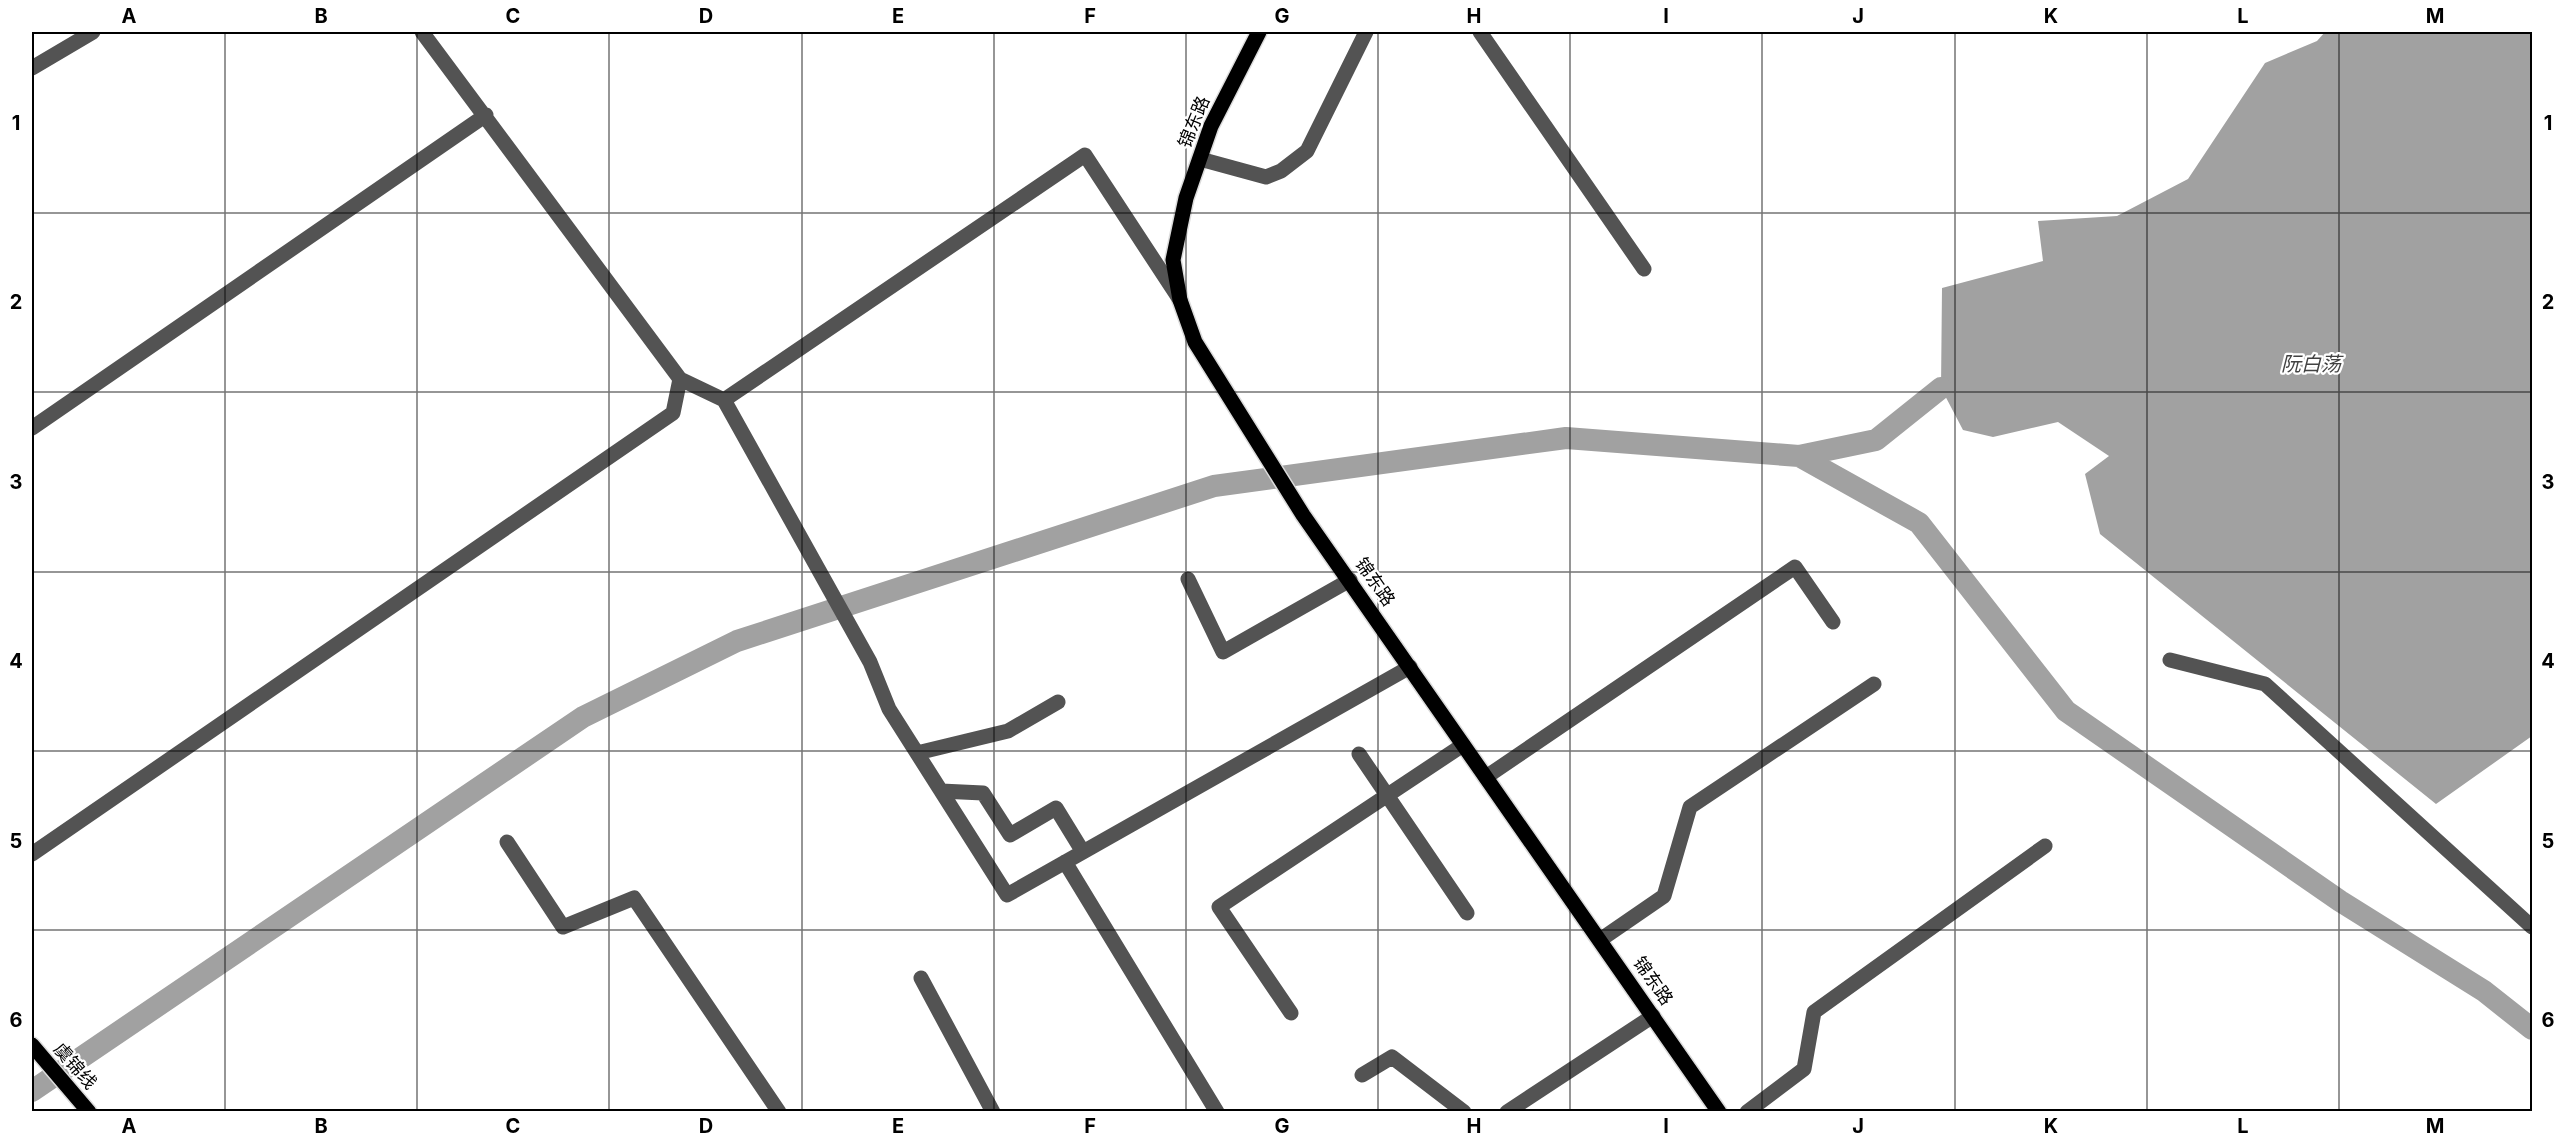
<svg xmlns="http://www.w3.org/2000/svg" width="2564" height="1143" viewBox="0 0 2564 1143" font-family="Inter,'Noto Sans SC',sans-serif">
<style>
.water{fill:#a1a1a1}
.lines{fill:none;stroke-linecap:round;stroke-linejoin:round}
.canal{stroke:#a1a1a1;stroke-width:22}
.major-casing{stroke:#dbdbdb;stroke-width:18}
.minor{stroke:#535353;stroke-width:15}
.major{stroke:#000;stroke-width:15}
.grid{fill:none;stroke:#000;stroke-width:1.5;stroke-opacity:0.55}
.labels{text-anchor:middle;stroke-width:4.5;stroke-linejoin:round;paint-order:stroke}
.street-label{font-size:18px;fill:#000;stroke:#fff}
.water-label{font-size:20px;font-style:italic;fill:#424242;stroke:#fff}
.neatline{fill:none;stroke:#000;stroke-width:2}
.grid-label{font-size:20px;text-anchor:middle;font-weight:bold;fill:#000}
</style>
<rect width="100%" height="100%" fill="#fff"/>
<path class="water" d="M2325,32H2532V736L2436,804L2100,534L2085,474L2109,456L2058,422L1993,437L1963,430L1941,388L1942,288L2043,261L2038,221L2117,216L2188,179L2265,63L2317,41Z"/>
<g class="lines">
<path class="canal" d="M1799,456L1876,440L1941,388
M32,1091L583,717L737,641L1214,486L1566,438L1799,456L1919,523L2066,711L2340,901L2484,991L2532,1029"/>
<g class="major-casing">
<path id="major" d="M1259,32L1211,126L1186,198L1173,260L1180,300L1195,342L1303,515L1719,1112
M32,1045L89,1112"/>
</g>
<path class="minor" d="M1480,32L1644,269
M32,68L93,32
M1200,159L1266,177L1281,171L1307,151L1366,32
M680,379L724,400L1085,155L1180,300
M724,400L870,662L889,709L1007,895L1410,667
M32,428L486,115
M1188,579L1223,652L1350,580
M2170,660L2265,684L2532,927
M917,753L1008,731L1058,702
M1359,754L1467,913
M1486,777L1795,567L1833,622
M941,791L983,793L1010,835L1056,808L1083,852
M507,842L563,927L634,898L779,1112
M32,854L673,413L680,379L422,32
M1065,862L1217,1112
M1600,940L1664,896L1690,807L1874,684
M921,978L993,1112
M1291,1013L1219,907L1463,745
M1362,1075L1392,1057L1464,1112
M1507,1112L1653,1016
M1747,1112L1804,1069L1814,1012L2045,846"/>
<use href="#major" class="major"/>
</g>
<path class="grid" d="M225,32V1112M417,32V1112M609,32V1112M802,32V1112M994,32V1112M1186,32V1112M1378,32V1112M1570,32V1112M1762,32V1112M1955,32V1112M2147,32V1112M2339,32V1112M32,213H2532M32,392H2532M32,572H2532M32,751H2532M32,930H2532"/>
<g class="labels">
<g class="street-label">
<text transform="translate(1194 122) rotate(-68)" y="6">锦东路</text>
<text transform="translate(1375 582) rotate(55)" y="6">锦东路</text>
<text transform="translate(1653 981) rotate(55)" y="6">锦东路</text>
<text transform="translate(75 1066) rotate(49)" y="6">虞锦线</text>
</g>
<g class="water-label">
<text x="2311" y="371">阮白荡</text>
</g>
</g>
<rect width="2564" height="1143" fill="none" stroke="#ffffff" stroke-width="66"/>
<rect x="33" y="33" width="2498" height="1077" class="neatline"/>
<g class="grid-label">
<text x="129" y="23">A</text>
<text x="321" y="23">B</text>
<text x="513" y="23">C</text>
<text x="706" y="23">D</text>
<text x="898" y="23">E</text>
<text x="1090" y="23">F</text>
<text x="1282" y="23">G</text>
<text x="1474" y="23">H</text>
<text x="1666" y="23">I</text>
<text x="1858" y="23">J</text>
<text x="2051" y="23">K</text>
<text x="2243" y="23">L</text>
<text x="2435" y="23">M</text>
<text x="16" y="130">1</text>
<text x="2548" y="130">1</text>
<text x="16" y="309">2</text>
<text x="2548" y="309">2</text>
<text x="16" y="489">3</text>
<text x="2548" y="489">3</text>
<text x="16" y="668">4</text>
<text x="2548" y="668">4</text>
<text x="16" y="848">5</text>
<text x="2548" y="848">5</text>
<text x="16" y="1027">6</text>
<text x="2548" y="1027">6</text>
<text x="129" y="1133">A</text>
<text x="321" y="1133">B</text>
<text x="513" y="1133">C</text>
<text x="706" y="1133">D</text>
<text x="898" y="1133">E</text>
<text x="1090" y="1133">F</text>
<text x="1282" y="1133">G</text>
<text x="1474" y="1133">H</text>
<text x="1666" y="1133">I</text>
<text x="1858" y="1133">J</text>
<text x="2051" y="1133">K</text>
<text x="2243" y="1133">L</text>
<text x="2435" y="1133">M</text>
</g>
</svg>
